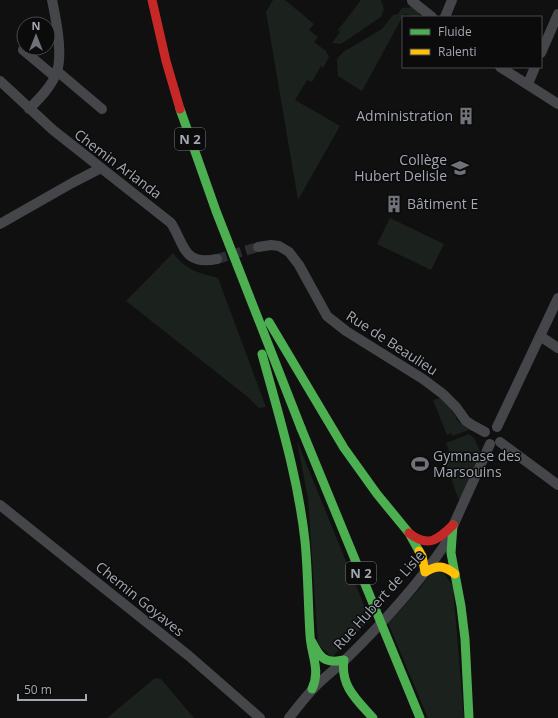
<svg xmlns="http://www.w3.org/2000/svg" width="558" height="718" viewBox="0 0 558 718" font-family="'Open Sans',sans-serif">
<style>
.green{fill:#1b211c}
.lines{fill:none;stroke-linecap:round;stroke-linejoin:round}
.street-tunnel{stroke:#2d2e31;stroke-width:10;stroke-dasharray:10 5;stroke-linecap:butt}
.street{stroke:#45464a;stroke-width:10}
.fast{stroke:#4caf50;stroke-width:9}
.slow{stroke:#ffc107;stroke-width:9}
.jam{stroke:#c62828;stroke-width:9}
.fast-bridge{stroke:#4caf50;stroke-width:9}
.labels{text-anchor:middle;stroke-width:3;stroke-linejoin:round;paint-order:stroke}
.shield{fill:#0b0b0c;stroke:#757880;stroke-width:1}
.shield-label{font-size:13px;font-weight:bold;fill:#a3a7b1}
.poi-label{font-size:14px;fill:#a3a7b1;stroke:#0b0b0c;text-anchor:end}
.street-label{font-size:14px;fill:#a3a7b1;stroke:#0b0b0c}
</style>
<rect width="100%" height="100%" fill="#101011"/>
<path class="green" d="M273,0H285L314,24L309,30L318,37L314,42L326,51L329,57L323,68L321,66L312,82L307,80L295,100L340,126L298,200L266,12Z
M361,0H381L384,9L381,17L341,44L332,43L340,32L338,30Z
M415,7L421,11L418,17L404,14L362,91L338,76L337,59L343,52L382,29L393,15L398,14L402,8Z
M390,218L444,244L431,270L377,244Z
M173,253C186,270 198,273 218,278L266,407L259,408L249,398L126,301Z
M440,398L450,407L458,421L468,429L469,430L452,436V433L447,435L433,400Z
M469,434L474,438L482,455L462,504L458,498L442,453L449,451L446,443Z
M297,441L370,620L332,657L318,645L308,499Z
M441,569L453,586L464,718H428L388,623L420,588L431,573Z
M155,678L161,679L194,718H107Z"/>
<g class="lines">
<path class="street-tunnel" d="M217,259L258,247"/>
<path class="street" d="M412,1L432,17
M445,17L452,0
M23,50L54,76
M541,53L558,14
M500,67L558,104
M57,71L102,109
M0,81L53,130L171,223C185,245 183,266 217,259
M528,84L535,67
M29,109C39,99 53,85 57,71C63,53 56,19 52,0
M0,224L72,183L101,168
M258,247L271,245L279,246L289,252L299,265L327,316L346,331L423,379L443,394L456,407L466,421L472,425L485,432
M540,336L558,348
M497,427L558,298
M500,442L558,485
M0,505L189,656L260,718
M289,718C296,709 304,699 312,690C322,679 333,671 344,661C380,626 416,587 444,546L490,444"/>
<path class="fast" d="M180,109L216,211L301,428
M269,322L344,448L377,494L409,533L419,551
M262,354C279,416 298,477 305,541C308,572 308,604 310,635C311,655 321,670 312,689
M453,525L451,553L461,606L465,639L469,718
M312,642C320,658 325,664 344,660C340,686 357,700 373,718"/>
<path class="slow" d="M419,551L422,556L425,572C437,565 444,565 455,574"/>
<path class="jam" d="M152,0L166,61L180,109
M409,533C428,548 438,540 453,525"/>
<path class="fast-bridge" d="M301,428L420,718"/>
</g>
<defs>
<g id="building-bare" transform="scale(1.38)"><path d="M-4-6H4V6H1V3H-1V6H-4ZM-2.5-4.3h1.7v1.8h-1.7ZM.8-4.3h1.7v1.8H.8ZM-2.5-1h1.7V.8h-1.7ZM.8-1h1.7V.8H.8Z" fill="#707279" stroke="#0b0b0c" stroke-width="2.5" paint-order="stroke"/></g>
<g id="school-bare" transform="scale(1.38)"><path d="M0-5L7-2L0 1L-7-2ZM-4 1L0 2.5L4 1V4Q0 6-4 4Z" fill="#707279" stroke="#0b0b0c" stroke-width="2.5" paint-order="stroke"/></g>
<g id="stadium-bare" transform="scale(1.38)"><path d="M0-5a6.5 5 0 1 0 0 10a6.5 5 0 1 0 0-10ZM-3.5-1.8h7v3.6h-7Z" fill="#707279" stroke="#0b0b0c" stroke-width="2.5" paint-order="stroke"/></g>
</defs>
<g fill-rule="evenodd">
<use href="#building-bare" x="466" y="116"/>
<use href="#school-bare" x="460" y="168"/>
<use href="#building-bare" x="394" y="204"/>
<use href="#stadium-bare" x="420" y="464"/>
</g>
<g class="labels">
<g class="shield">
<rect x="175" y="128" width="30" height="22" rx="3"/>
<rect x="346" y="562" width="30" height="22" rx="3"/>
</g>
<g class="shield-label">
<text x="190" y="144">N 2</text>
<text x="361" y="578">N 2</text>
</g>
<g class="poi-label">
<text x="453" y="121">Administration</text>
<text x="447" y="165">Collège<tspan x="447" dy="16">Hubert Delisle</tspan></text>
<text x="407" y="209" text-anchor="start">Bâtiment E</text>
<text x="433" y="461" text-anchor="start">Gymnase des<tspan x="433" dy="16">Marsouins</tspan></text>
</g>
<g class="street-label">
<text transform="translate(118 164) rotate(37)" y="5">Chemin Arlanda</text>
<text transform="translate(392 343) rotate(33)" y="5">Rue de Beaulieu</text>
<text transform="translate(140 599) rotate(39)" y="5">Chemin Goyaves</text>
<text transform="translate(379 600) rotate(-48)" y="5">Rue Hubert de Lisle</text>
</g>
</g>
<rect x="402" y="16" width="140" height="52" fill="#0b0b0c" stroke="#48494e"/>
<rect x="410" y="29" width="20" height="6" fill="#4caf50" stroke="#48494e"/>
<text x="438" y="36" font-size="12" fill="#a3a7b1">Fluide</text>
<rect x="410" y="49" width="20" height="6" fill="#ffc107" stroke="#48494e"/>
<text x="438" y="56" font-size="12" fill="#a3a7b1">Ralenti</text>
<g transform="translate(36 36)"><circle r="19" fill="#0b0b0c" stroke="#48494e"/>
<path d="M0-3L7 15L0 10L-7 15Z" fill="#707279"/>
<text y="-6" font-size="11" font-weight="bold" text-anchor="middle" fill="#a3a7b1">N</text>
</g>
<path d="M18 694v6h68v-6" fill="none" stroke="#a3a7b1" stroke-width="2"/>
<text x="24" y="694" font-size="12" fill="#a3a7b1" stroke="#0b0b0c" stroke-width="3" paint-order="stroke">50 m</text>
</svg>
